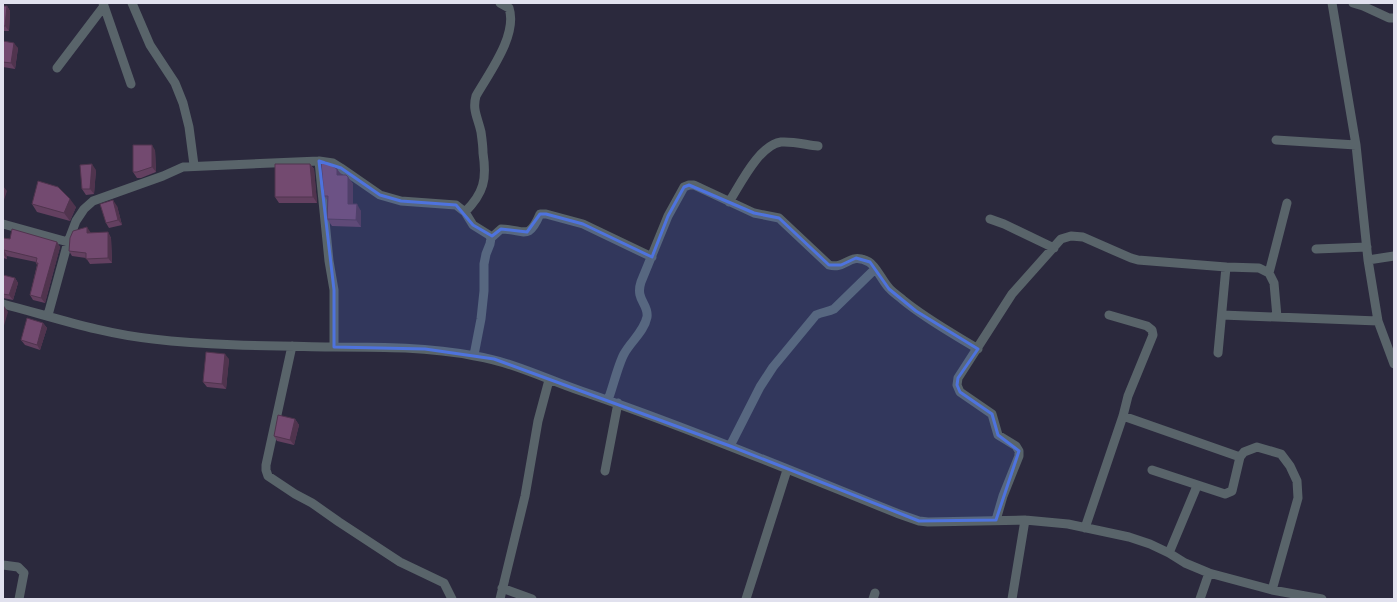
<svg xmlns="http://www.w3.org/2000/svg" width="1397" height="602" viewBox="0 0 1397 602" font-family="'Golos Text',sans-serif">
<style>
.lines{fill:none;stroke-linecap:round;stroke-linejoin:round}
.minor{stroke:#59646a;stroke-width:9}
.wall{fill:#634060}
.shaded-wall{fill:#50344e}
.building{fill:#734a70;stroke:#50344e}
.marked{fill:#4e73de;fill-opacity:0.2;stroke:#4e73de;stroke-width:3;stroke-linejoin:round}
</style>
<rect width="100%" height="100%" fill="#2b293d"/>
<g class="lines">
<path class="minor" d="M103,3L131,84
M132,3L150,45L175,83L183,103L189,127L194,165
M1332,3L1356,145L1368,260L1378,321L1394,364
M1353,3L1363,6L1389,18H1394
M57,68L104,6
M1276,140L1356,145
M319,161L329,261L334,290V347
M729,202C740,185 759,145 781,142C793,141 807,145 818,146
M465,212C484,193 487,179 483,153C483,146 482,139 481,132C478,118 472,110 476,96C489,73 518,35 509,8L500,3
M990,219L1004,224L1054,248
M3,224L68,242
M491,238L501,229C524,229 528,242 540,214H546L583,224L652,257
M1316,249L1367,247
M1368,260L1394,256
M1269,273L1287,203
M3,304C53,317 102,334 153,339C213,346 275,346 335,347C382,347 429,347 475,356C512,362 546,379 581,391C689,428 794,472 899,514L919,521L928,522L1025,520L1068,524L1129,537L1150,544L1169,553L1185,563L1209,573L1272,590L1322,599
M48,315L68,242L76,221L84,209L93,201L163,176L183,167L319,161L333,163L341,168L380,195L401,201L456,205L465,212L473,225L489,235L491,238L490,244L486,254L484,264V291L481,319L474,355
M1222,315L1378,321
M292,346L266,465V470L268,476L295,494L312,503L339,522L400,562L444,583L452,599
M1218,353L1226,267
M608,400C613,387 618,365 624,354C631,341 644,332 647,317C649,304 635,300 641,282L668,216L684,187L689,185H694L754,213L779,218L829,265C846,270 849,251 869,262C876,266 883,282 889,288C893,293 899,296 903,300C926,319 952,333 978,349
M1123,416L1240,457
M730,446L760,387L773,367L816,315C822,312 828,312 834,309L875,269
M1152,470L1225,494L1232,491L1240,457L1244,452L1257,447L1281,454L1290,466L1297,481L1298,498L1272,590
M605,471L618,403
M996,520L1003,496L1019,456V451L1016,446L998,435L992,414L960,392L957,385L958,378L1012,294L1061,239L1071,236L1083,237L1131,258L1138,260L1226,267L1259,268L1269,273L1274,283L1277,317
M1085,528L1123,416L1128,396L1153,335L1152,330L1147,326L1109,315
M1169,553L1197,486
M3,565L18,567L24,573L19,599
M502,588L532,599
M500,599L525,496L538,421L549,380
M746,599L787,470
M873,599L875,593
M1012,599L1025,520
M1200,599L1209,573"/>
</g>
<path class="wall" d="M3,6H7L10,11L9,31H3Z
M3,41L18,48L15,69L3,67Z
M155,150L156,172L141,178H137L133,172Z
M310,164L314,169L317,203H279L275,197Z
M337,169L342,175L348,177L353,184V204L361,211V227L332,226L327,219L328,201L324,196Z
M96,170L94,194L86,195L82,189Z
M32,204L76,207L70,221L37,212Z
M117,206L122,225L109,228L106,223Z
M108,232L111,238L112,263L90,264L86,258L72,256L69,251L91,233Z
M3,238L10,239L57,242L60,247L45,303L33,300L30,295L37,265L36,263V262L7,256V259L3,258Z
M3,275L15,278L18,283L13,300L3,298Z
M43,323L47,328L40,350L25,345L21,340Z
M229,359L226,389L207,387L203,382Z
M295,419L299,425L294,445L277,441L274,436Z"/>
<path class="shaded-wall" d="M7,6L10,11L9,31L5,26Z
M14,43L18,48L15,69L11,63Z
M152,145L155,150L156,172L152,167Z
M92,164L96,170L94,194L90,189Z
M310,164L314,169L317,203L313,197Z
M337,169L342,176L337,175Z
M348,177L353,184V211L348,204Z
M3,186L7,191L3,203Z
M70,199L76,207L70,221L64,213Z
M113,200L117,206L122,225L118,220Z
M357,204L361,211V227L356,220Z
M87,227L91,233L90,239L87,233Z
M108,232L111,238L112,263L108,258Z
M57,242L60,247L45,303L41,298Z
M4,250L7,256V259L3,254Z
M15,278L18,283L13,300L9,295Z
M4,306L8,312L3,329V310Z
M43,323L47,328L40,350L37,345Z
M225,354L229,359L226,389L222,384Z
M295,419L299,425L294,445L290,440Z"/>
<path class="building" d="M3,6H7L5,26H3Z
M3,41L14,43L11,63L3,62Z
M133,145H152V167L137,172H133Z
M321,162H326L337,169V175H346L348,177V204H357L356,220L327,219L328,196H324Z
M92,164L90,189H82L80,165Z
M275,164H310L313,197H275Z
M38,181L58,187L70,199L64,213L32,204Z
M113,200L118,220L106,223L100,204Z
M87,227V233L108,232V258L86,259V253L69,251L70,238L73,231Z
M12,229L57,242L41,298L30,295L38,263H36L37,258L4,250L3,253V238L10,239Z
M3,275L15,278L9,295L3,294Z
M27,318L43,323L37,345L21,340Z
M206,352L225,354L222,384L203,382Z
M278,415L295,419L290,440L274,436Z"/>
<path class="marked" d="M319,161L341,168L380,195L401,201L456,205L473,225L492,236L501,229L527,232L540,214H546L583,224L652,257L668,216L684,187L689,185L754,213L779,218L829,265H841L856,258L870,262L889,289L916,311L978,349L958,378L957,385L960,392L992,414L998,435L1019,451L996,520L919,521L730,446L494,359L425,349L334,347V290Z"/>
<rect width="1397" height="602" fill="none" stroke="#e1e1ee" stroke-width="8"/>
</svg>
